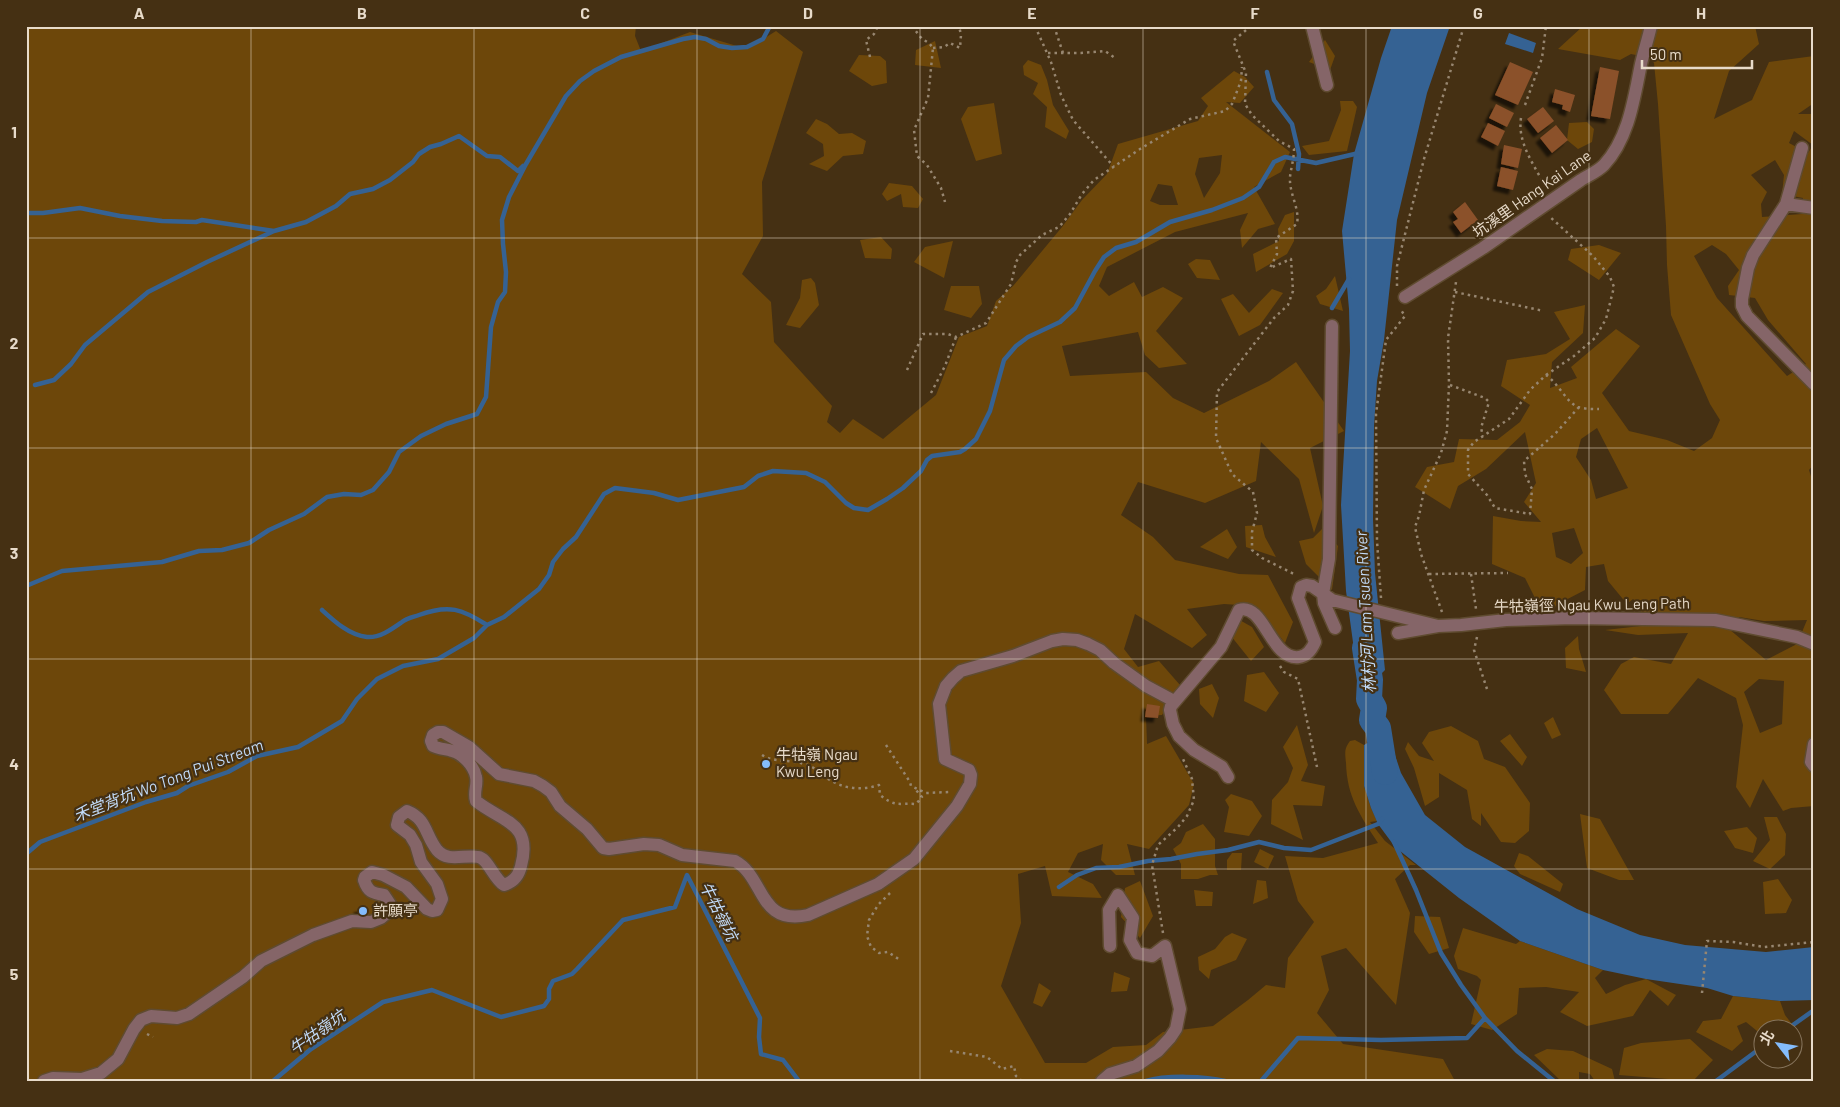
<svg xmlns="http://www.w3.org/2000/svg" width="1840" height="1107" viewBox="0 0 1840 1107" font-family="Barlow,'Noto Sans TC',sans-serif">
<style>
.green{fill:#6d470a;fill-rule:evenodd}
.water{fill:#356293}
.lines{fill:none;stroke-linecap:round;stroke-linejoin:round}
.stream{stroke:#356293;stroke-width:4.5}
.river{stroke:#356293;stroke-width:26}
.building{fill:#8b512a;filter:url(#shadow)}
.minor-casing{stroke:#5f4b30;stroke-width:15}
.path{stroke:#978670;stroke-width:2.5;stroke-dasharray:2.5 4;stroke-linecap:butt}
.minor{stroke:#856568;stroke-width:12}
.grid{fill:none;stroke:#e8dbca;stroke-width:1;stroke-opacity:0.55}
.poi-dot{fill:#84bcfb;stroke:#453013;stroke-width:2}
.labels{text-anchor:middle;stroke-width:4.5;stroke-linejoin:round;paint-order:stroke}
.street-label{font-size:15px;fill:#e8dbca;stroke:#453013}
.poi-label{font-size:15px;fill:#e8dbca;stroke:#453013;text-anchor:start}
.water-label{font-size:16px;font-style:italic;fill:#c2dbf9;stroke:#453013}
.neatline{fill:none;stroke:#e8dbca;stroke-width:2}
.grid-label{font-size:16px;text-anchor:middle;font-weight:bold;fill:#e8dbca}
</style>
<defs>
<filter id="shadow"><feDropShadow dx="-4.5" dy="4.5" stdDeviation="1" flood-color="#0009"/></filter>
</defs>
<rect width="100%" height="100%" fill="#453013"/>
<path class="green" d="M26,26H636L635,36L641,51L690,32L747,49L776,31L803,52L762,182L763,236L742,274L771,302L774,342L832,406L827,422L840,433L853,419L883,439L936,395L959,337L987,326L996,301L1013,286L1062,227L1082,200L1107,174L1118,144L1198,121L1208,106L1201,98L1234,71L1245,77L1254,87L1240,103L1226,102L1290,152L1281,172L1254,187L1275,224L1258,229L1242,248L1240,230L1248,213L1175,232L1107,267L1099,286L1109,296L1134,282L1142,297L1163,287L1183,298L1156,331L1187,364L1159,368L1145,355L1138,332L1062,346L1070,376L1146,372L1173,398L1204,413L1269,381L1296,362L1344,431L1310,448L1323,506L1314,533L1299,479L1261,442L1256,481L1205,503L1138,482L1121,515L1153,537L1175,560L1239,574L1268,575L1293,622L1285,643L1255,606L1224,604L1187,609L1207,635L1192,648L1135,614L1124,649L1138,667L1159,661L1180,685L1162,715L1146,716L1147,744L1166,736L1194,784L1189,805L1149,849L1127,844L1135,875H1116L1101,860L1103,844L1078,853L1068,872L1093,884L1102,898L1052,896L1045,866L1018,874L1021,923L1001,986L1045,1063H1086L1113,1047L1146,1045L1163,1032L1213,1026L1248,1000L1266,985L1285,988L1288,958L1314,922L1298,901L1285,856L1323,858L1378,843C1360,815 1347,797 1346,763C1345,753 1344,749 1350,741L1355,740L1364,745V786L1371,808L1377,821L1370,822L1385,841L1416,865H1410L1395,879L1410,913L1396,1005L1346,948L1321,956L1329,990L1317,1013L1343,1044L1443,1059L1455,1081H26ZM1222,155L1220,173L1204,198L1195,174L1199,158ZM1158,184L1172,186L1178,205H1160L1150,201Z
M1755,26L1759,44L1729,71L1714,119L1752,100L1769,62L1814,56V103L1798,114H1814V464L1809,470L1814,486V806L1791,808L1783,811L1763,779L1750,808L1736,787L1743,725L1736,698L1698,678L1668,714H1621L1604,690L1621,664L1634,657L1671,664L1688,633L1638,635L1605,630L1641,626V605L1633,599L1627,604L1608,581L1604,564L1586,567L1585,590L1556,605L1548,624L1534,626L1538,604L1525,578L1492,564L1493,516L1521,521L1541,522L1524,502L1536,483L1525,432L1486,469L1458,486L1450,509L1415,487L1427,467L1454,462L1459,439L1497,440L1520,422L1530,405L1501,386L1507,360L1546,354L1570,339L1554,312L1585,305L1583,333L1552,362L1550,388L1577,378L1571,367L1616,329L1640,346L1602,393L1629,431L1667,440L1694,451L1712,438L1720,420L1710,404L1671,315L1667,265L1666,226L1658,104L1654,63L1650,58L1631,54L1620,60L1558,49L1582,27ZM1794,131L1813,145L1808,153L1789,143ZM1775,160L1784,175L1782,194L1803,198L1802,214L1762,217L1761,204L1767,192L1751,175ZM1712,245L1726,254L1739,270L1728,286L1729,295L1755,298L1768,320L1806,364L1787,376L1717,298L1694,256ZM1597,428L1628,488L1596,499L1591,480L1576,457L1581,439ZM1574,528L1583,553L1571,564L1556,557L1552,533ZM1739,617L1764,621L1807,620L1797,644L1766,660L1729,629ZM1759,679L1784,681L1782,724L1760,733L1744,692Z
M1325,40L1335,56L1330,70L1309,62Z
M935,41L941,68L915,65L916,50Z
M859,55L880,56L886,61L887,83L872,86L849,71Z
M1028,60L1041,65L1047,80L1053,105L1069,131L1066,139L1045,127L1047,107L1033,94L1038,83L1024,75L1023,66Z
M1340,101H1353L1357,107L1347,151L1309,155L1302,146L1329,141L1341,110Z
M994,103L1002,154L976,161L961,119L968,107Z
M816,119L827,124L839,134L852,133L866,141L863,154L843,156L827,171L809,164L824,156L823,144L806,133Z
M1587,122L1594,129L1592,142L1578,149L1567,140L1569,123Z
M889,183L912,186L923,199L918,208L903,207L901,194L887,201L882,194Z
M1294,212V241L1287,254L1256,272L1253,254L1279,241L1278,229L1285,215Z
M881,237L892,249L891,259L865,258L860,240Z
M953,241L944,278L914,262L925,247Z
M1599,245L1621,253L1599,280L1568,260L1571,249Z
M1196,259L1210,260L1220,280L1197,278L1188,264Z
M1335,276L1343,311L1320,304L1316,296L1326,289Z
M811,278L815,283L819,305L800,328L786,325L800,298L802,280Z
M951,286H979L982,304L971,318L944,310Z
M1272,289L1283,293L1260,325L1239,336L1221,299L1233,294L1249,313Z
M1262,525L1265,537L1276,557L1246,547L1245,526Z
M1227,529L1237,547L1228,559L1200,547Z
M1322,529L1338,546L1332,590L1306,564L1299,541L1313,538Z
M1229,614L1252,627L1264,647L1251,661L1231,636Z
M1578,636L1579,649L1586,672L1566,668L1565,648Z
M1264,672L1279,693L1266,712L1244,701L1247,675Z
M1212,684L1219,698L1213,718L1200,704L1199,689Z
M1553,717L1561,735L1552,739L1544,723Z
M1297,725L1308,765L1301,781L1325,786L1322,806L1293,805L1303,840L1271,824L1272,800L1288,782L1293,768L1283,747Z
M1451,726L1478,741L1484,759L1505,767L1530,803L1529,831L1515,843L1501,842L1481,813V826L1472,819L1467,790L1439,773V797L1425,806L1414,768L1405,749L1408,742L1419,756L1434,761L1422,743L1429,732Z
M1510,734L1527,757L1522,766L1500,741Z
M1231,794L1252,801L1262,816L1249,836L1224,832L1229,807L1225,800Z
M1580,814L1600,819L1634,880H1619L1587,868Z
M1764,817H1777L1786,834L1785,855L1770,869L1753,861L1770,840Z
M1203,824L1215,839V866L1218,875H1210L1198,879H1181V864L1173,849L1181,843L1186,832Z
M1747,827L1757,838L1753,853L1735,848L1724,831Z
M1260,849L1274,856L1268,869L1254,862Z
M1232,853H1242L1241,870H1227V860Z
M1519,853L1528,856L1563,884L1560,892L1520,874L1514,866Z
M1778,879L1792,900L1786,913L1765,914L1763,882Z
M1257,880L1266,881L1268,898L1253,904Z
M1140,881L1153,916L1140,938L1121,917L1125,888Z
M1194,890L1213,892L1212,906H1196Z
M1415,916L1440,917L1449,948L1429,954L1414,932Z
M1463,928L1516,944L1520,941L1603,970L1595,978L1606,994L1625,985L1646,979L1676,995L1668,1006L1650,990L1633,1016L1587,1026L1560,1012L1579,992L1546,987L1519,988L1517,1014L1492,1030L1471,1024L1481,980L1477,976L1458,969L1454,956Z
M1232,933L1247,939L1236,960L1211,970L1209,979L1199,970L1198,957L1215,949L1225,937Z
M1114,972L1130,978L1127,991L1111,992Z
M1039,983L1051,991L1042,1007L1033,1003Z
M1733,996L1780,1001L1785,1015L1798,1032L1793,1036L1792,1030H1762V1035L1746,1022L1737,1026L1743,1041L1732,1051L1696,1032L1703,1021L1721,1019Z
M1690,1039L1713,1060L1693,1081L1619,1075L1624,1048L1641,1043Z
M1547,1049L1573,1051L1612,1069L1615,1081H1595L1590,1074L1579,1072V1081H1561L1534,1055Z"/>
<path class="water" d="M1392,26H1450L1427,93L1397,220L1384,340L1377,381L1374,426L1373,519L1375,573L1385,670L1371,684L1358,679L1346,591L1343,539L1341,505L1343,468L1350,351L1349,309L1342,231L1354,154L1381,58Z
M1509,33L1536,43L1533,53L1505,44Z
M1379,736L1392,746L1401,773L1425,815L1465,847L1577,909L1640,935L1685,945L1766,952L1814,947V1000L1780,1001L1733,996L1707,988L1646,979L1603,970L1520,941L1459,898L1395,847L1378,824L1371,808L1364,786V745Z"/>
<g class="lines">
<path class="stream" d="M1267,72L1274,100L1292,124L1299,154L1298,169
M26,213H43L80,208L120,216L162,221L196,222L202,220L274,231
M1332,308L1349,279
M35,385L54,380L71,364L85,345L148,292L207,262L274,231L306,222L336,206L350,194L373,189L390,180L413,162L419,154L430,147L441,144L459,136L487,156L500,157L518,171L523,166
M26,586L62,571L162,562L199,551L222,550L249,543L269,530L304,514L327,497L344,494L361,495L373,490L389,472L399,452L421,436L446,424L477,414L486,397L491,327L498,302L505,292L506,272L503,244L502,220L509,197L526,164L566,96L580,81L594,71L621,57L683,39L695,37L706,39L719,46L732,48L747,47L763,39L770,26
M322,610C334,621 349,635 367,637C380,638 392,629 402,622C407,618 414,617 419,615C449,604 462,609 487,625
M26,854L40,842L146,802L177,793L188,786L228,772L257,756L298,747L342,721L357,699L377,679L403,666L438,659L474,638L487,625L504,617L539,589L549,575L553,562L563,549L576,537L604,494L615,488L654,493L678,500L744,487L758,476L773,471L806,473L825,482L846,503L854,508L868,510L887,499L903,488L921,471L927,460L932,456L960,452L965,449L976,439L990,411L1004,360L1016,346L1028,337L1060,322L1075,308L1095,271L1104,257L1116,248L1136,242L1170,222L1212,210L1243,198L1259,187L1274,162L1285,157L1316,163L1359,153
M1059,887L1077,875L1096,868L1119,867L1148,861L1171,859L1197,854L1228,850L1259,842L1284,848L1311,850L1378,824L1382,819
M1485,1018L1517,1051L1554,1081
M1786,1030L1814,1010
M273,1081L311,1049L383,1002L432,990L501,1017L544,1006L549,999V989L553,981L572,974L577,969L623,920L675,907L687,875L760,1018L759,1037L761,1054L783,1060L799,1081
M1146,1081C1165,1075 1206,1076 1225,1081
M1261,1081L1298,1038L1381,1040L1467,1038L1485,1018L1461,985L1441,953L1416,890L1394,842
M1716,1081L1762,1047"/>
<path class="river" d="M1365,648L1370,680L1369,699L1374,708L1372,720L1378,728L1385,772"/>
</g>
<path class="building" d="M1510,62L1533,72L1518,105L1495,95Z
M1600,67L1619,71L1610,119L1591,116Z
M1555,89L1575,95L1570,112L1562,109L1563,105L1552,102Z
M1496,104L1514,113L1507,127L1489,118Z
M1543,107L1554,121L1538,133L1527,119Z
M1488,123L1505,131L1498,146L1481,137Z
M1556,125L1568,140L1552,153L1540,138Z
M1504,145L1522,149L1518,168L1501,164Z
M1501,167L1518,171L1513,190L1497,186Z
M1465,202L1478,220L1461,233L1453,222L1458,219L1453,212Z
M1147,704L1160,706L1158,718L1145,717Z
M367,906L368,914L359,917L358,908Z"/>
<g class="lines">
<g class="minor-casing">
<path id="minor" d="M1312,26L1327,85
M1802,148L1786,204L1753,255L1748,268L1742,299V306L1747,316L1814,384
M1786,204L1814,208
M1405,297L1483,248L1581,180C1589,175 1597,172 1604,165C1629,138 1634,98 1641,64C1644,51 1648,39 1651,26
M1332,326L1329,559L1323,594L1324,603L1335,628
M1398,633L1438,626
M1814,744L1811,762L1814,766
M1228,777L1222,767L1194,750L1179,736L1173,724L1170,710L1171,706L1221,647L1239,610C1264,602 1271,661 1299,657C1308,656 1312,649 1315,642L1298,598L1301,587L1306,585L1312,586L1332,600L1438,626L1461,625L1506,620L1573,618L1715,620L1797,637L1814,644
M44,1081L53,1078L82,1079L101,1073L118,1059L134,1029L141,1020L151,1016L177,1018L189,1014L243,977L261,961L313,935L352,921L371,922L381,918L388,912L390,904L384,895C372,893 368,892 364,880L365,877L372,872L383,875L406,887L427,909L432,911L437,910L442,899L437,884L421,862L416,845L410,835L397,825L399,817L407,811C427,819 425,835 437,850C448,863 465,854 478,857C488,858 493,878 504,885C514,882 519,875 521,866C533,822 502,822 476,801C473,792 478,785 476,777C474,766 463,754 452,751C446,749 439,749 433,746L431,741L433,735L438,732H443L469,747L499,774L534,781L543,786L551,792L560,806L587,829L603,848L609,849L644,844L659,845L682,855L735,861C765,877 758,926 808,915L878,884L914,859L957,806L970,784L971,775L969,770L945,759L939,704L946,686L953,678L961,671L1013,656L1052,641L1063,639L1077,640L1088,644L1100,650L1114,663L1146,686L1174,701
M1102,1081L1110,1074L1136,1066L1158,1051L1170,1038L1176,1029L1180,1009L1165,946L1152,956L1137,953L1130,940L1133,918L1118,895L1109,910L1110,946"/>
</g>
<path class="path" d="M912,26L922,39L929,43L933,48L928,98L914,130L917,156L927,165L941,188L945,202
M1035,26L1051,62L1061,95L1073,120L1114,167
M1054,26L1063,53
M1251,26L1233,41L1246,73L1245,104L1252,115L1279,141L1294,149C1294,159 1291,168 1290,177C1289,194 1300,208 1297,224L1276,238L1277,254L1270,268L1291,259L1293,291L1288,305L1274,318L1217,392L1216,438L1232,474L1253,492L1257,513L1252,532V550L1262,558L1296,575
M1814,33V40
M933,48L944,47L950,43L960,48L961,35L959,26
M1048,53H1081L1105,51L1115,58
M870,57L866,40L874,34L878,26
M1525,105L1542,58L1546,26
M1521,118C1517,143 1535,166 1546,188
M1397,286V266L1424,159L1464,26
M1455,292L1544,311
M907,370L923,334H948L956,337L986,323L1011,284L1016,262L1020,255L1042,235L1059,227L1070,214L1082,194L1094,180L1140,149L1190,119L1225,111L1232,104L1241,81L1242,67
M1546,375L1574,356L1595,338L1606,319L1614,287L1610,277L1593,256L1549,216
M1450,385L1485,398L1489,402L1481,428L1483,436
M931,393L945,366L956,337
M1579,407L1555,434L1524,461L1525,474L1532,489L1530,514L1495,508L1487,495L1468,474V450L1474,442L1509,419L1530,390L1546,375C1558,383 1567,403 1578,407C1584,409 1592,409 1599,409
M1429,574L1508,573
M1471,574L1476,609
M1381,598L1377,541L1376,414L1386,340L1405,316L1401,310
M1442,612L1421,554L1415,527L1419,516L1424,490L1441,453L1447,431L1449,384L1448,338L1456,282
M1477,637L1474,650L1487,689
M1280,666L1284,672L1298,679L1317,767
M886,745L910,782L911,786L926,793L949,792
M762,755C775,763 789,759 804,764C814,766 818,772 827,778C842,789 862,791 879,785L880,795C895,807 898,803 916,804L922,797L916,790
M890,893L878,905L869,920L867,936L871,947L879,953L888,952L900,960
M1163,933L1152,865L1158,845L1178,827L1187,816L1194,800L1192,779L1183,759
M1702,993L1707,941L1733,942L1764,947L1814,942
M147,1034L153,1037
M950,1051L987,1057L1002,1069L1014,1066L1016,1076L1022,1081"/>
<use href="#minor" class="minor"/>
</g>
<path class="grid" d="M251,26V1081M474,26V1081M697,26V1081M920,26V1081M1143,26V1081M1366,26V1081M1589,26V1081M26,238H1814M26,448H1814M26,659H1814M26,869H1814"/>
<g class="poi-dot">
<circle cx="766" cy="764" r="5"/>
<circle cx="363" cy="911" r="5"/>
</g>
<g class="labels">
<g class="street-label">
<text transform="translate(1532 194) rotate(-35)" y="5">坑溪里 Hang Kai Lane</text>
<text transform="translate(1592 605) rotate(-1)" y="5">牛牯嶺徑 Ngau Kwu Leng Path</text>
</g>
<g class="poi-label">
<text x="776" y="760">牛牯嶺 Ngau<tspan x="776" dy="17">Kwu Leng</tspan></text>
<text x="373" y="916">許願亭</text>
</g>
<g class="water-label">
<text transform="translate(1365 612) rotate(-93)" y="6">林村河 Lam Tsuen River</text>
<text transform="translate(168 780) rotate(-21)" y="6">禾堂背坑 Wo Tong Pui Stream</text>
<text transform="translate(719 911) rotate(63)" y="6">牛牯嶺坑</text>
<text transform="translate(317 1032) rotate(-35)" y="6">牛牯嶺坑</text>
</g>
</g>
<rect width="1840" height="1107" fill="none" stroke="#453013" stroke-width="55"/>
<g transform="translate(1778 1044) rotate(301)"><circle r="24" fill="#453013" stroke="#86745c"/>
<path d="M0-4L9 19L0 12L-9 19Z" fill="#84bcfb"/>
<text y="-8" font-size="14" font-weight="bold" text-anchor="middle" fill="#e8dbca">北</text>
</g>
<path d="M1642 60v8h110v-8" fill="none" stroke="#e8dbca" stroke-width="2.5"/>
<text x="1650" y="60" font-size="15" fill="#e8dbca" stroke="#453013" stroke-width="4" paint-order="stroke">50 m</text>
<rect x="28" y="28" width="1784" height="1052" class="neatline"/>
<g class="grid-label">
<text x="139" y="19">A</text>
<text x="362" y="19">B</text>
<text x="585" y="19">C</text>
<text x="808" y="19">D</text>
<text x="1032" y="19">E</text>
<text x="1255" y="19">F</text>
<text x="1478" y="19">G</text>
<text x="1701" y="19">H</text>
<text x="14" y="138">1</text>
<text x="14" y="349">2</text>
<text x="14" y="559">3</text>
<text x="14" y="770">4</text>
<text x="14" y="980">5</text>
</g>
</svg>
